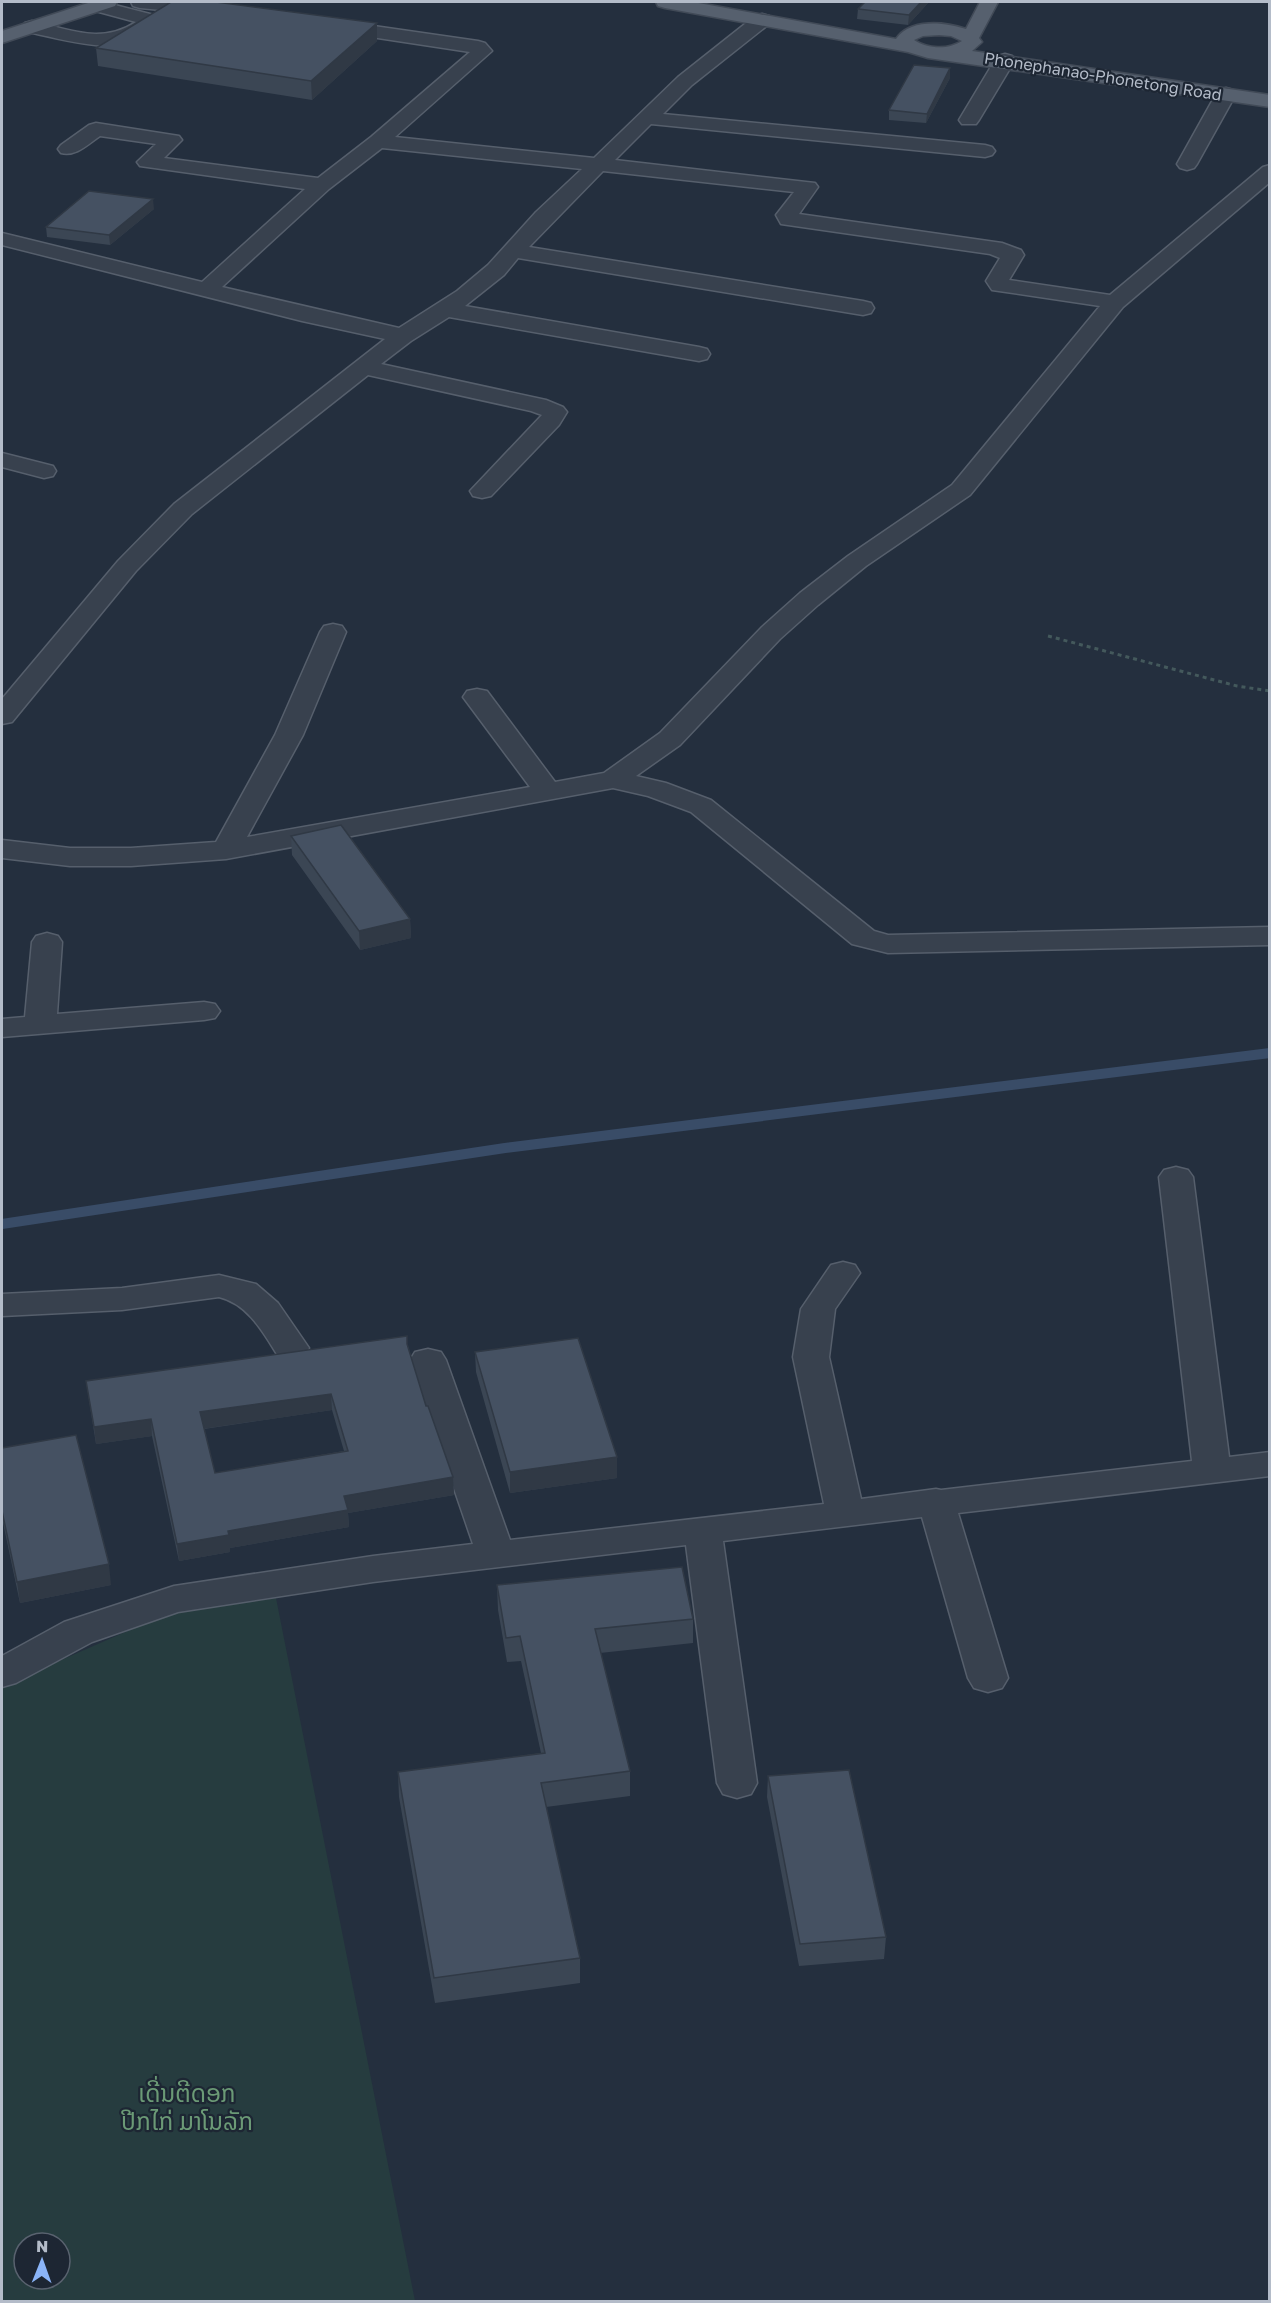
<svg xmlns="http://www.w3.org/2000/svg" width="1271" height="2303" viewBox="0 0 1271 2303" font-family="'Golos Text','Noto Sans Lao',sans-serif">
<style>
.green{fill:#263c3f;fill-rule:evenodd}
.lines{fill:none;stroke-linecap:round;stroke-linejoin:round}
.stream{stroke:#394c67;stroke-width:10}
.minor-casing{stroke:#565f6c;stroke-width:3}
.major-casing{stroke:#414a57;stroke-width:3}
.path{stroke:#44595c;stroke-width:3;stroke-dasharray:4 4;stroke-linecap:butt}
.minor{fill:#38414e;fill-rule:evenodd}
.major{fill:#56606e;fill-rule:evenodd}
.wall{fill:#3b4654;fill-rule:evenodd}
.shaded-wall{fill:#303945}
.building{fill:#455162;stroke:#303945;stroke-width:1.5;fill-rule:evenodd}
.labels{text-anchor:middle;stroke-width:4.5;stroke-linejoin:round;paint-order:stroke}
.far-street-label{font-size:16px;fill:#b4bcc9;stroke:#1d2633}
.near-park-label{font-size:24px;fill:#6b9a76;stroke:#1d2633}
</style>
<rect width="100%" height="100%" fill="#242f3e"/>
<path class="green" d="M276,1598L415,2301H2V1686L171,1612ZM24,2243H60V2279H24Z"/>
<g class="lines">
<path class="stream" d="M2,1224L505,1148L1270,1053"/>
<g class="minor-casing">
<path id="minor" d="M88,2H103L154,15L156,23C130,62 68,40 32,33L25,31L23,27L25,23L32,21C70,29 100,45 136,22L88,9L86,5Z
M131,2H193L220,5L222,9L220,13L213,15L140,8L133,6Z
M762,14L769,16L771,20L769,24L692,85L663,114L985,145L992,147L995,151L992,155L985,157L651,124L615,160L815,183L818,187L799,214L1002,243L1021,250L1024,255L1009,280L1110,295L1263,167L1270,165V182L1123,307L970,495L866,566L818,605L780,639L680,745L636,776L666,783L711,800L874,931L888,935L1270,927V945L888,953L852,944L691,812L648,796L613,788L226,859L131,866H70L2,858V840L70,848H131L216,842L275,735L320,632L324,626L333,624L342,626L346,632L303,735L247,837L530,787L463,697L467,691L477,689L487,691L555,782L604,773L660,733L762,627L800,593L848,556L952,485L1100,306L992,290L986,281L1000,258L990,254L781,224L776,215L794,192L603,171L529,247L863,301L871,303L874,308L871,313L863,315L518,258L504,275L465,306L699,347L707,349L710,354L707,359L699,361L449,317L411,341L381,364L546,400L563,407L567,412L559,425L491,496L482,498L473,496L470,491L542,415L531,411L368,375L192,514L136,571L12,722L2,724V699L118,561L174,504L385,339L302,321L2,245V233L202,282L305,189L140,166L137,162L156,144L100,136C88,144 76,157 61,153L58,149L61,145L89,125L96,123L179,136L182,140L164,158L318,178L371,137L470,52L325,30L323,26L325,22L332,20L478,41L485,43L492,51L395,137L594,158L678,77L755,16ZM382,148L582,169L536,212L488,265L457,291L399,328L222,287L329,189Z
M1005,54L1012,56L1015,60L979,120L976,124H962L959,120L995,60L998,56Z
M1226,88L1233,90L1236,94L1197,164L1194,168L1187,170L1180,168L1177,164L1216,94L1219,90Z
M2,453L53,466L56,471L53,476L44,478L2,467Z
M47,933L58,936L62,942L57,1014L204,1002L215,1004L220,1011L215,1018L204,1020L2,1037V1019L25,1017L32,942L36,936Z
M1176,1167L1188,1170L1193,1177L1229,1457L1270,1452V1476L958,1513L1008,1678L1002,1688L988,1692L974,1688L968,1678L922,1517L723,1541L757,1783L751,1794L737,1798L723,1794L717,1783L686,1545L373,1582L178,1612L92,1642L16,1683L2,1687V1656L64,1622L174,1586L373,1556L473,1544L410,1360L415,1352L428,1349L441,1352L446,1360L510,1540L824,1504L793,1357L801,1309L831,1265L843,1262L855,1265L860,1273L835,1309L829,1357L861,1499L936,1489L941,1490L1192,1461L1159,1177L1164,1170Z
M219,1275L256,1284L278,1303L309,1348L304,1356L291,1359L278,1356C263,1332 248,1304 219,1297L122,1310L2,1316V1294L122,1288Z"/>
</g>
<g class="major-casing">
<path id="major" d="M91,2H117L115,6L2,43V31Z
M656,2H693L896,39C910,18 945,22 966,29L980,2H998L979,38L982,42L972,51L1270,95V107L928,58L908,52L665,8L658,6ZM939,35L951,36L962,41C948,50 928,49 914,40L923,36Z"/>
</g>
<path class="path" d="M1048,636L1237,686L1270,691"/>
<use href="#minor" class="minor"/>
<use href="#major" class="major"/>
</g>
<path class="wall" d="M929,2L908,25L857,19L858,9Z
M377,23V41L312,100L98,66L96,48Z
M950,78L926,123L889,120V110Z
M154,209L110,245L47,237L46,227Z
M291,836L410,919L411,938L360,950L292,855Z
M408,1346L426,1406L453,1477L454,1495L348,1513L349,1527L230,1548V1552L179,1561L152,1436L96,1444L86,1381ZM332,1410L344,1451L215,1473L204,1429Z
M475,1352L617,1478L510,1493L476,1372Z
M2,1448L111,1585L20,1603L2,1518Z
M497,1585L693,1619V1643L600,1653L630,1771V1796L546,1807L580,1958V1983L435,2003L399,1797L398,1772L541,1753L521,1661L507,1662L498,1610Z
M768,1776L886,1937L884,1959L799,1966L767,1797Z"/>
<path class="shaded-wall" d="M921,2H929L908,25L909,15Z
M377,23V41L312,100L311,81Z
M950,68V78L926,123L927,114Z
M153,199L154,209L110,245L109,235Z
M410,919L411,938L360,950L359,931Z
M331,1394L332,1410L202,1429L200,1412Z
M151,1419L152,1436L96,1444L94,1427Z
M617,1457V1478L510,1493V1472Z
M453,1477L454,1495L348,1513L349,1527L230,1548V1552L179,1561L177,1544L228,1531L344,1496Z
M109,1564L111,1585L20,1603L17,1582Z"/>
<path class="building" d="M171,2H216L377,23L311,81L96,48Z
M865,2H921L909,15L858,9Z
M914,65L950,68L927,114L889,110Z
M89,191L153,199L109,235L46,227Z
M341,825L410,919L359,931L291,836Z
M407,1336V1344L426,1406H428L453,1477L344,1496L348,1510L228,1531L229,1535L177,1544L151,1419L94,1427L86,1381ZM331,1394L348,1451L215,1473L200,1412Z
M578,1338L617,1457L510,1472L475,1352Z
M76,1435L109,1564L17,1582L2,1511V1448Z
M682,1567L693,1619L595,1629L630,1771L541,1783L580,1958L434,1978L398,1772L545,1753L520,1636L506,1638L497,1585Z
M849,1770L886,1937L800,1944L768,1776Z"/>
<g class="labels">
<g class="far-street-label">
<text transform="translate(1103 76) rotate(9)" y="6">Phonephanao-Phonetong Road</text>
</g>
<g class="near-park-label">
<text x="187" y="2102">ເດີ່ນຕີດອກ<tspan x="187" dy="28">ປີກໄກ່ ມາໂນລັກ</tspan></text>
</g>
</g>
<rect width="1271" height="2303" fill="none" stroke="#b4bcc9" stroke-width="6"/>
<g transform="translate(42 2261) rotate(1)"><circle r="28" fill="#1d2633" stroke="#59626f" stroke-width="1.5"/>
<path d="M0-4.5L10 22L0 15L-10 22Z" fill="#8ab4f8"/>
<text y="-9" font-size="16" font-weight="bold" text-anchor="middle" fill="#b4bcc9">N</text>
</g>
</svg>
